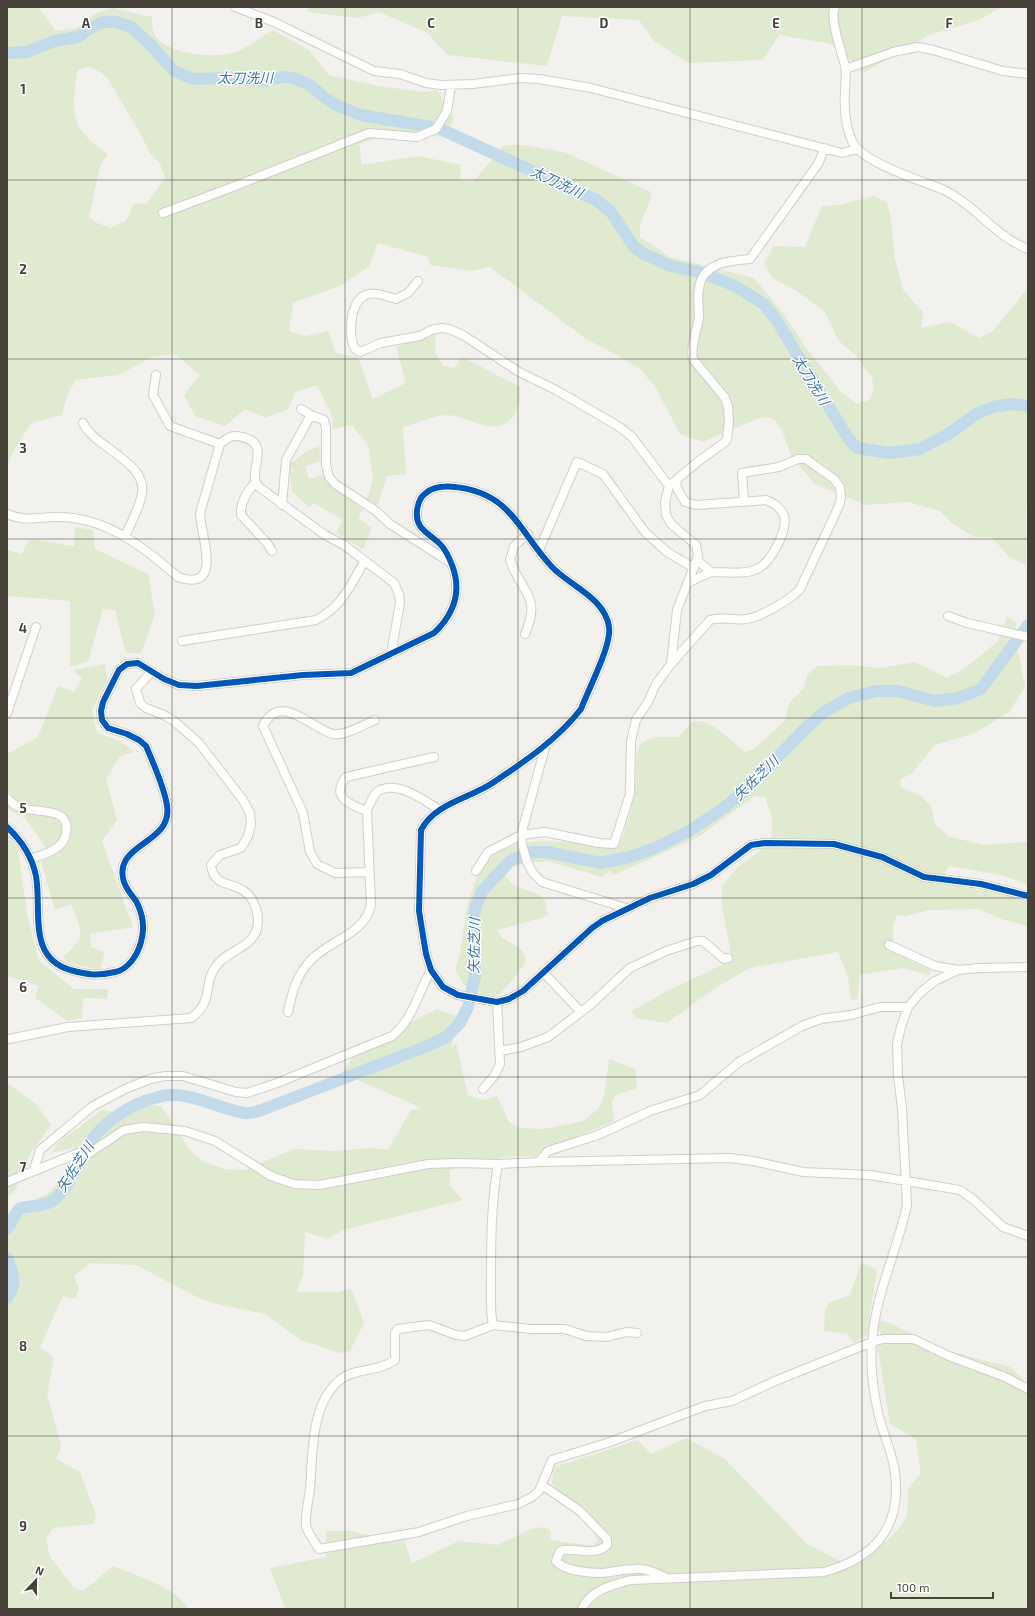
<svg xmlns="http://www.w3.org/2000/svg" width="1035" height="1616" viewBox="0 0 1035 1616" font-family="'Exo 2','Noto Sans JP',sans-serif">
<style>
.green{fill:#dfead0;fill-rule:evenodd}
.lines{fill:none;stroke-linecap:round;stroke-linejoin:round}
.river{stroke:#c3daeb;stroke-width:12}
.minor-casing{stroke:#d0cfcb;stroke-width:10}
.minor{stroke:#fdfdfc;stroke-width:8}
.cycleway-casing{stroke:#fff;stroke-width:8}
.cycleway{stroke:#0057b8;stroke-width:6}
.grid{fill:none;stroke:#48433a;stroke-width:1;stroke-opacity:0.55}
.labels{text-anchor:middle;stroke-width:3;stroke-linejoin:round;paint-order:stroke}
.water-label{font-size:14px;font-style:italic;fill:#3d78a9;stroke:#fff}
.grid-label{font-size:13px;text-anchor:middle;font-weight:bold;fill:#48433a;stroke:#fff;stroke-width:3;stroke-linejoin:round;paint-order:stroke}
</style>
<rect width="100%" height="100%" fill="#f2f1ed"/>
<path class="green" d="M7,7H38L56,31L77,28L94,14L112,8L152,17C152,22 152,30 155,35C167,55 215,59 235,52C248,48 261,37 273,30L309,50L329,75L378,86L424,92L437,90L454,119L444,137C410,134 393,132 359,144L362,165L418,156L461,165L460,180L473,182L504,145H524L567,153L651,192L650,201L640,224V237L670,257L754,278L783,313L805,346L840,391L857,404L869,400L874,391L872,378L856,356L838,340L825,312L795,290L772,278L764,264L773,246L805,247L822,206L840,205L874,196L887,202L891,220L895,259L903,290L923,312L921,328L950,322L979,338L993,331L1028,288L1026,565L1009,557L992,537H975L953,524L940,511L908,502L866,505L815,484L791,456L782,430L775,420L768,417L759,418L703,442L680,434L656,388L640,369L619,356L586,339L490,267L471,271L430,265L428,257L378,243L369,266L342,285L293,303L289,331L306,336L328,331L336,353L358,357L373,399L406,383L396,347L436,333L435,352L443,366L454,368L462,357L520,387C521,399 520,406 513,416C497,441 465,413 445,415C431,417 417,423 403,427L406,474L387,476L378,505L367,500L373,479L368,445L352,425L332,429L333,418L317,385L296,392L288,409L266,418L245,409L225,426L195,416L184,395L200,375L175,354L154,356L118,375L76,380L67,395L62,415L31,423L14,450L7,466ZM89,67L100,72L108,79L140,133L150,153L160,164L165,178L146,204L134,203L126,221L110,228L97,223L89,217L100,166L108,154C96,146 81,135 76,120C72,108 75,82 78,70Z
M309,7H1002L979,20L929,35L865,72L831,44L779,35L763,60L688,63L654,41L639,20L562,16L547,66L448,55L426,32L379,12L357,18L307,12Z
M319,446L321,461L305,466L309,479L324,475L329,484L363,509L358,518L372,527L363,549L336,533L343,520L314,503L309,507L292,491L289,465L307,451Z
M75,527L93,530L95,549L148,574L155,615L141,653H126L115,610L103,609L88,662L70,666V601L7,596V550L22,554L29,539L74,546Z
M1007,617L1011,618L1016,623V641L1025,687L1009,712L975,733L935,745L912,773L900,780L901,787L921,796L931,806L935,824L948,836L983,845L1026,842L1028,845V885L1005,876L949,866L944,875L947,884L1028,899V926L1004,920L978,909L930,910L906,916L897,915C890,928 891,948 905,958C912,963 923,966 931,970L929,975L903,968L860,975L857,999L851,1000L848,977L838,952L750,968L715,988L667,1023L636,1018L632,1011L669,990L732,960L722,906V886L738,867L760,851L772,835V818L765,797L755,796L698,837L614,875L610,871L602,877L547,861L513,866L505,876L513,885L540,895L545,901L548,916L497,930L502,938L522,950L526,960C517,977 507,988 492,999L464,985L455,969C463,949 462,930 467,909C472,892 476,870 491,858C522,831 580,844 618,848C627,825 634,803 636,779C637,769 634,750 642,743C652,735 667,737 678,737C683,733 687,727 691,723C704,712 734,743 745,752L754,749L785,721L789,703L804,688L807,675L818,666L849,665L880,668L915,662L947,678L964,669L998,641Z
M105,664L107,680L92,710L97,733L122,742L135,752L120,756L106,779L117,820L102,841L133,927L90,934L91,947L105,952L100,970L69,963L63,957C88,935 82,933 71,904L55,910L41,862L51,855L25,818L7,809V754L38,737L58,686L74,692L82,678L73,670Z
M7,833L18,849L27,914L39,961L74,989H108L107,999L83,998L82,1018L67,1021L35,998L39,986L7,976Z
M437,1009L459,1017L451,1049L456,1043L468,1096L483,1100L497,1096L509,1122L519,1128L544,1129L584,1121L598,1109L604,1096L609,1059L635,1069L637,1088L615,1095L612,1102L614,1120C592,1134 554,1140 536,1157C507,1153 477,1163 450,1170V1186L462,1200L343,1230L328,1239L305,1232L303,1275L296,1292H338L351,1289L364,1323L350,1351L340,1353L301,1340L265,1314L217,1304L199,1298L136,1265L91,1263L74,1276L79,1289L75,1299L63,1296L40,1347L54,1358L47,1394L61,1446L56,1459L80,1472L96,1515L93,1524L53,1528L46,1539L50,1557L74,1588L83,1591L113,1566C138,1576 173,1586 189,1609H7V1215L10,1211L47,1194L66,1175L76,1147L51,1153L60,1141L102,1110L125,1113L149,1105L161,1106L190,1150L202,1161L224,1169L246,1170L293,1149L336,1151L371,1148L388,1150L411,1110L421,1108L342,1073L359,1048Z
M7,1083L37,1105L51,1125L30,1154L15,1190L7,1197Z
M862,1263L877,1270L869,1318L887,1322L948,1351L1010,1367L1021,1377L1028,1392V1609H285L270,1568L326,1557V1531H350L371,1536L404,1540L412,1563L459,1541L498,1545L531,1529L545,1527L551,1531L550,1540L593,1546L598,1540L590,1527L552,1483L554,1467L638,1440L651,1454L686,1438L725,1459L806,1543L842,1562L852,1566C869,1553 893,1540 904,1521C909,1512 908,1498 908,1488L921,1474L916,1439L890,1424L878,1348L881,1330L868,1334L854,1343L847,1334L824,1331L825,1310L829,1303L850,1295L858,1271Z"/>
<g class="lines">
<path class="river" d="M7,53L27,52L54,41L78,37L90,28L103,22H116L131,27L152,46L174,71L193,79L233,78L264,81L283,77L294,78L310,85L325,98L338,106L361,115L438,128L596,200L611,212L634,247L644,254L671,266L699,272L733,285L764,304L777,321L843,430L852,443L858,448L889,453L920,449L948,434L978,413L993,407L1012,404L1028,406
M7,1229L19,1209C28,1205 39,1207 48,1203C69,1194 76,1163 87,1146C103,1122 130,1104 158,1097C186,1089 216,1108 244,1113C248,1114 254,1112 259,1111L425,1047L446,1037L460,1023L468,1007L475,977L473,918L476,906L482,891L511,860L533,852H547L601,863L630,857L655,848L689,831L724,808L747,788L807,727L824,712L849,698L876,691H898L935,701L958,698L981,689L1028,625
M7,1258C13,1273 18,1283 7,1298"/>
<g class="minor-casing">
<path id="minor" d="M235,7L274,22L374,71L400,74L426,83L441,85L473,84L520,78L539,79L591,88L842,153L857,149
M835,7C829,19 842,52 845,66C847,73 845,82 845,90C844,106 845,126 852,141C862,163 920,180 944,190C975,205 996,237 1028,249
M846,69L893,52L918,47L933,50L1003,71L1028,74
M163,213L230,188L369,133L417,137L436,129L447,111L451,85
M418,281L408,293L396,299C388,297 378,292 369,294C349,298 348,336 355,349L360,352L381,343L420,336L431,330L442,328L449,329L463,335L519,372L556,390L618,426L632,437L669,486
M156,375L153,395L170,426L220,444
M301,409L311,415
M83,423C95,448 147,462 142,493C140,507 131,523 125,536
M676,481L677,488L685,502L696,505L766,500C774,503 781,507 784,516C788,530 771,563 757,569C744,575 725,572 711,572L697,560
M255,483C247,492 240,502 241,515L267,543L272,551
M282,505L286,460L311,415L324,420L326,428V465L329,477L335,484L376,511L390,524L451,563
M7,514C29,523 39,516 61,517C107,518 145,548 178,577C225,593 200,534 200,513L220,444C227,438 232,434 242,437C274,444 245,472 259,487L325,535L344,545L394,583L399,594L400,603L391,654
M539,550L577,462L603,474L645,532L667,552L694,568
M689,582L711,572
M948,616L967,623L1028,637
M525,634C542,595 521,593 510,560L514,546L528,534
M182,641L316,620C342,607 350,586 364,562
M671,664L677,610L698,556L696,545L671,524L666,515L665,502L669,486L700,460L724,443L727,439L729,421L728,406L725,398L693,359C690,344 698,330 699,316C699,307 697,297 699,288C703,262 729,261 750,259L818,164L825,148
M7,713L36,627
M546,744L521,835L522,844L527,862L533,873L542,882L626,908
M7,798C10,802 17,807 22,808C39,813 71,807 66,833C64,850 44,854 31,859
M367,811C351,805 330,798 346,777L434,757
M7,827C22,841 32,856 36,876C42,910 27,957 70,970C88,975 97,976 115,972C128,970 138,954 141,942C145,928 143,914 136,901C131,894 124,887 123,878C116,843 173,843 167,806C165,790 153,762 146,746L139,740L127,734L108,728L102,720L101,711L103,702L119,670L127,664L138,663L164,679L179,685L197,686L303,675L351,673L434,633C454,614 462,591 452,565C449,557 446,550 440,544C434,538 425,533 420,526C414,516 417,499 426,493C434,486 445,486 455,487C512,493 519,532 552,567C570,586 605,598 609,627C612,645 588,690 581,709C558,739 524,762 494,782C469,799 435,803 421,830L419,911L426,954L431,970L443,987L458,995L497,1002L509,999L523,991L592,928L602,921L650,898L693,884L711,875L751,845L765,843L834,844L882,857L924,877L981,884L1028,896
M476,871L488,852L521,835L545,832L599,843L614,844L630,794L631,741L636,720L648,702L656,684L671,664L710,620C723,616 735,621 747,619C760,617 792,599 800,589L839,506L841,497L840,487L834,479L806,459H798L779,467L742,473L744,501
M369,872L335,873L317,864L310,852L303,813L263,726C280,691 312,729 333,734C345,736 363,725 375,720
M889,945L935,966L958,970L980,968L1028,967
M543,972L581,1012
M288,1012C292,993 296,977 309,962C328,940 364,936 371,905L367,811C370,804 373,793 380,790C398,781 424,800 438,809
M9,1039L68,1027L191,1018C215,1001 202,983 217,965C227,951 248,949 256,932C261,919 256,899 244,891C229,881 214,887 211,865L220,855L241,848L248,836L251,824L250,813L243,800L199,743L174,721L164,715L146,708L140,703L136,689L151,672
M500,1051L521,1047L548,1037L589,1006L630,968L666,951L697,941H703L724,959L728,958
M483,1089L495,1075L500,1064L497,1002
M541,1162L542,1158L548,1151L598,1135L650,1111L700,1095L739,1062L802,1026L821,1019L851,1015L880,1007H908
M34,1170L40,1150L93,1106L125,1089L150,1079L165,1076H183L236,1092L247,1093L277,1083L392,1036C412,1021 419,991 431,970
M7,1182L78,1153L88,1154L124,1130L144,1127L185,1131L215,1141L271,1176L294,1184L320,1185L428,1164L457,1163L498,1164L541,1162L730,1158L753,1161L803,1172L870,1175L960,1190L974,1200L1003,1227L1028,1236
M493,1325C490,1311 491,1297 491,1282C491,1243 491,1203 498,1164
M637,1333L626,1332L607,1337L586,1336L565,1329H531L493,1325L465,1336L456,1335L429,1325L398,1329L395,1333V1360C379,1372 355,1368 341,1379C310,1403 313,1454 310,1488C309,1500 305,1514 306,1525C307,1533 316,1543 319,1549L419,1532L467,1516L518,1504L532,1497L539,1491L552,1460L610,1442L705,1406L732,1401L775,1381L872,1342L883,1339H913L949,1356L1005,1377L1028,1389
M542,1485L580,1511L607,1539V1545C593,1558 575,1546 560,1551L556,1561C564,1571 589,1573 601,1573C612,1572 624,1569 635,1569C646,1568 656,1573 665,1577
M582,1609C590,1590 612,1585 631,1580L824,1572C874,1558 902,1528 895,1473C893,1453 882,1432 878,1412C873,1389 870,1366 872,1343C875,1294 897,1252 907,1205L902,1109L898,1075L897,1044L901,1027L908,1007L921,992L935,981L958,970"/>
</g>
<use href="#minor" class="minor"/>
<g class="cycleway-casing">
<path id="cycleway" d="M7,827C22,841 32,856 36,876C42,910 27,957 70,970C88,975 97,976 115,972C128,970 138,954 141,942C145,928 143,914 136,901C131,894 124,887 123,878C116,843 173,843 167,806C165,790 153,762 146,746L139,740L127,734L108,728L102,720L101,711L103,702L119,670L127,664L138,663L164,679L179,685L197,686L303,675L351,673L434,633C454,614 462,591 452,565C449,557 446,550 440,544C434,538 425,533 420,526C414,516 417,499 426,493C434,486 445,486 455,487C512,493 519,532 552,567C570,586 605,598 609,627C612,645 588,690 581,709C558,739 524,762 494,782C469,799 435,803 421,830L419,911L426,954L431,970L443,987L458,995L497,1002L509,999L523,991L592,928L602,921L650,898L693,884L711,875L751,845L765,843L834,844L882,857L924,877L981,884L1028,896"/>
</g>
<use href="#cycleway" class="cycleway"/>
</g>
<path class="grid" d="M172,7V1609M345,7V1609M518,7V1609M690,7V1609M862,7V1609M7,180H1028M7,359H1028M7,539H1028M7,718H1028M7,898H1028M7,1077H1028M7,1257H1028M7,1436H1028"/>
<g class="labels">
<g class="water-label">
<text x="245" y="83">太刀洗川</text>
<text transform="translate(557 182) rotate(25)" y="5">太刀洗川</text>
<text transform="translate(811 380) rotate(58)" y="5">太刀洗川</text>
<text transform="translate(756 778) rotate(-44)" y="5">矢佐芝川</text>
<text transform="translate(474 946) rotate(-89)" y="5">矢佐芝川</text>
<text transform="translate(75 1167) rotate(-57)" y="5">矢佐芝川</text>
</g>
</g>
<g class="grid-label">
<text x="86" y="28">A</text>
<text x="259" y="28">B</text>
<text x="431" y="28">C</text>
<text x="604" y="28">D</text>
<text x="776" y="28">E</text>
<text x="949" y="28">F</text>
<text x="23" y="94">1</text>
<text x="23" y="274">2</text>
<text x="23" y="453">3</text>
<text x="23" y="633">4</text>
<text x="23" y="813">5</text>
<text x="23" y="992">6</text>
<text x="23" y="1172">7</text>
<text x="23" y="1351">8</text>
<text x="23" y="1531">9</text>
</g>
<rect width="1035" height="1616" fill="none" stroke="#48433a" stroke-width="16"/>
<g transform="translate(36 1580) rotate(22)" stroke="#ffffff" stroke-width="3" paint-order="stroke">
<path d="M0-3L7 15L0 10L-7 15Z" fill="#48433a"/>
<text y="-6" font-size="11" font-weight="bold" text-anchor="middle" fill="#48433a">N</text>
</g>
<path d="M891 1592v6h102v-6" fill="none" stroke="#48433a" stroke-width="2"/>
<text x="897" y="1592" font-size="12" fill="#48433a" stroke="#ffffff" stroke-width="3" paint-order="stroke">100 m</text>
</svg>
